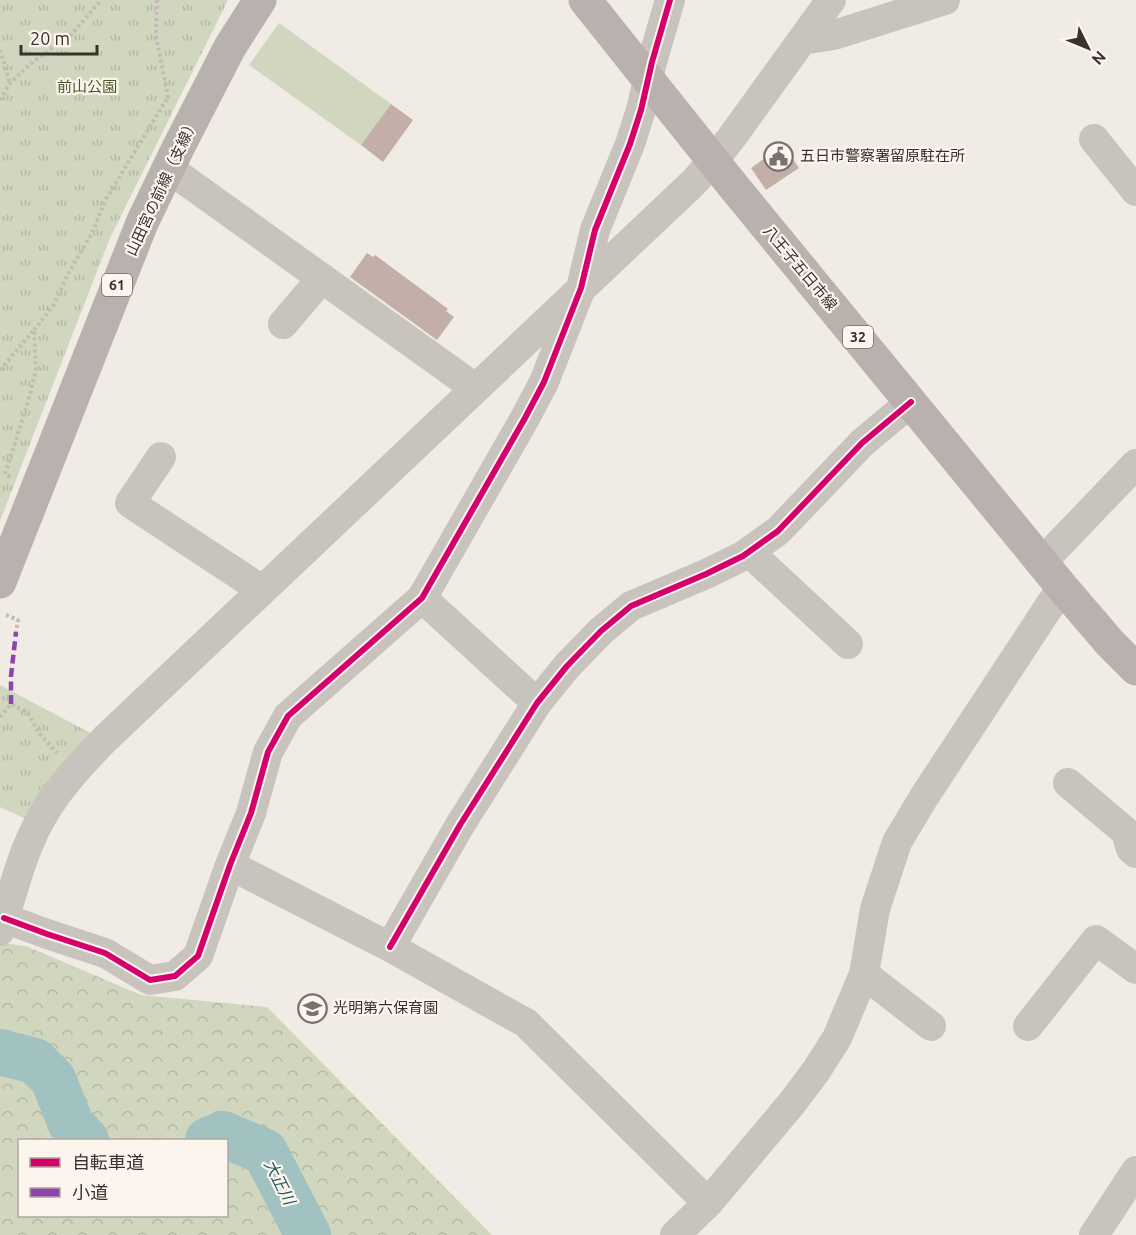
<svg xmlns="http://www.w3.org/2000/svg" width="1136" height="1235" font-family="Ubuntu,'Noto Sans JP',sans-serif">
  <defs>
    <pattern id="forest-crowns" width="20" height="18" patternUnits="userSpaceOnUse" patternTransform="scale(1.5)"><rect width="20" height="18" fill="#d1d6bf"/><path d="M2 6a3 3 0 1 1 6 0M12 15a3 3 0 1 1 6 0" fill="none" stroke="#b4b8a4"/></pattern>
    <pattern id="park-tufts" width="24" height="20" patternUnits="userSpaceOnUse" patternTransform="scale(1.5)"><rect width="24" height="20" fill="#d1d6bf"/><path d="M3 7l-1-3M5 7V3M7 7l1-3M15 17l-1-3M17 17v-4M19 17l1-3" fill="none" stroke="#b4b8a4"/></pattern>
  </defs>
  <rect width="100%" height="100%" fill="#f0ebe5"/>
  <!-- grass -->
  <path fill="#d1d6bf" d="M279,23l112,81 -30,41 -112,-80z"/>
  <!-- forest -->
  <path fill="url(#forest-crowns)" fill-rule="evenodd" d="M0,943l26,3 115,49 126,12 225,228h-492zM20,1140h206v76h-206z"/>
  <!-- park -->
  <path fill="url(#park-tufts)" d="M0,0h228l-118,238 -110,283z
    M0,685l98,52 -63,86 -35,-16z"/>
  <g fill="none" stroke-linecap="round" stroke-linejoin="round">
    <!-- river -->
    <path stroke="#a1c2c1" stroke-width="46" d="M0,1052l35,9 18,18 18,45 15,16
      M208,1140l15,-6 42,18 43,83"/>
  </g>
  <!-- building -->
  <path fill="#c3afa7" d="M391,104l22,16 -30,42 -22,-17z
    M783,145l16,23 -33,22 -15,-22z
    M367,253l6,4 2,-2 73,54 -2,2 8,6 -17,23 -87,-63z"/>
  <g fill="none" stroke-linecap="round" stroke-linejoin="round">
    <!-- path -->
    <path stroke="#c2bbb6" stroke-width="4" stroke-dasharray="3 3" stroke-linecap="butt" d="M157,0l-1,36 12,61 1,-2
      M0,50l10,33
      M0,100l10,-17 20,-19 42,-30 29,-34
      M34,330l20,-26 16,-34 22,-37 14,-34 62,-102
      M0,370l34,-40 2,40 -9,35 -22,69 6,3
      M6,615l12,5 -2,12
      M0,717l11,-13 17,9 11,20 18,20"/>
    <!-- minor -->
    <path stroke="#c9c3be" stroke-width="30" d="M802,40l32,-5 111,-35
      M1094,139l42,52
      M168,168l307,220
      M283,324l39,-46
      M161,457l-31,46 132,87
      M749,552l99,92
      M1042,562l94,-98
      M422,598l115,105
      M1068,783l58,49 5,17 5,4
      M230,865l160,82 136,76 182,180
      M4,918l43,16 58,19 45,27 25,-4 23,-20 32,-91 21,-52 17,-61 20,-36 134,-118 103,-180 19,-36 37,-94 14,-58 35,-86 11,-34 11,-48 18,-62
      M0,931c12,-35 20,-72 37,-105 16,-33 43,-61 68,-87l588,-556 20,-22 19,-24 99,-137
      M390,947l70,-122 77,-122 30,-37 34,-35 30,-25 75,-32 37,-18 35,-25 84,-88 49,-41
      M864,974l67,52
      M1028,1026l68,-86 40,29
      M675,1235l33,-32 84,-100 24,-32 21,-33 27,-64 11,-65 22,-67 27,-45 138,-210
      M1094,1235l42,-64"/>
    <!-- major -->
    <path stroke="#b8b1ad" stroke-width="33" d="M585,0l149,187 328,400 48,56 26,26
      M0,582l142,-359 36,-75 52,-101 30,-47"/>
    <!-- quiet -->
    <path stroke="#8e44ad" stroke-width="4.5" stroke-dasharray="9 4.5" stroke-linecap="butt" d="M11,704v-28l5,-44"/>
    <defs>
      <path id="cycleway" d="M4,918l43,16 58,19 45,27 25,-4 23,-20 32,-91 21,-52 17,-61 20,-36 134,-118 103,-180 19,-36 37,-94 14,-58 35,-86 11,-34 11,-48 18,-62
        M390,947l70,-122 77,-122 30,-37 34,-35 30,-25 75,-32 37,-18 35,-25 84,-88 49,-41"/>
    </defs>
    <!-- cycleway casing -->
    <use href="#cycleway" stroke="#fbf5ee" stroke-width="10"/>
    <!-- cycleway -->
    <use href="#cycleway" stroke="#d6006c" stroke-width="6"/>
  </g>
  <!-- icons -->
  <defs>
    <symbol id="civic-ring" viewBox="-11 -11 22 22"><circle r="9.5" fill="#fbf5ee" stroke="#7a716c" stroke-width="1.5"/><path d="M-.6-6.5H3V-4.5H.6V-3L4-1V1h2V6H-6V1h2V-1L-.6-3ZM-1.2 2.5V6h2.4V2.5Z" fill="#7a716c"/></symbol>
    <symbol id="school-ring" viewBox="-11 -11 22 22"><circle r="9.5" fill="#fbf5ee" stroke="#7a716c" stroke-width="1.5"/><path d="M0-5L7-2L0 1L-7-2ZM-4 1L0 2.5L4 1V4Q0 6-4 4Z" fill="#7a716c"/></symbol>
  </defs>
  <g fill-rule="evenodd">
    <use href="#civic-ring" x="762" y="140" width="33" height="33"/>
    <use href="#school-ring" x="296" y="992" width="33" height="33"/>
  </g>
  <g text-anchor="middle" stroke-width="4.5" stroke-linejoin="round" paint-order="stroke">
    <!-- shield labels -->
    <g fill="#fbf5ee" stroke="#756b66" stroke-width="1.5">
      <rect x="102" y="274" width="30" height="22" rx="4.5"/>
      <rect x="843" y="326" width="30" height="22" rx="4.5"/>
    </g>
    <g font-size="14" font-weight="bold" fill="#3b302b">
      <text x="117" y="290">61</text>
      <text x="858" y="342">32</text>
    </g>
    <!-- park labels -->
    <g font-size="15" fill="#4a5a2e" stroke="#fbf5ee">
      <text x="87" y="92">前山公園</text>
    </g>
    <!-- poi labels -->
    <g font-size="15" fill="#3b302b" stroke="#fbf5ee" text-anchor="start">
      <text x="800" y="161">五日市警察署留原駐在所</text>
      <text x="333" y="1013">光明第六保育園</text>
    </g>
    <!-- street labels -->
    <g font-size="15" fill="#3b302b" stroke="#fbf5ee">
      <text transform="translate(162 187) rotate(-65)" y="5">山田宮の前線（支線）</text>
      <text transform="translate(800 268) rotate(50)" y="5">八王子五日市線</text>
    </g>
    <!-- water labels -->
    <g font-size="16" font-style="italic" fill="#1f5a5e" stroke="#fbf5ee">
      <text transform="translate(280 1182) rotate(63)" y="6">大正川</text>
    </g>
  </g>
  <!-- legend -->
  <rect x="18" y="1139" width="210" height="78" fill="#fbf5ee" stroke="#aea6a0" stroke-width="1.5"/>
  <rect x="30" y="1158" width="30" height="9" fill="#d6006c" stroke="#aea6a0" stroke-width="1.5"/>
  <text x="72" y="1169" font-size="18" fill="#3b302b">自転車道</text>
  <rect x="30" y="1188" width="30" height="9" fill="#8e44ad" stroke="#aea6a0" stroke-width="1.5"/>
  <text x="72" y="1199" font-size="18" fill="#3b302b">小道</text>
  <!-- north arrow -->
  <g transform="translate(1088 48) rotate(133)" stroke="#fbf5ee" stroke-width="4.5" paint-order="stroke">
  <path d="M0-4.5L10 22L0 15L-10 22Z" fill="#3b302b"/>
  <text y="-9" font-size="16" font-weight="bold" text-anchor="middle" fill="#3b302b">N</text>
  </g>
  <!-- scale -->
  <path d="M21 45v9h76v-9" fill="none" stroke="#3b302b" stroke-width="3"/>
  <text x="30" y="45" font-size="18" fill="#3b302b" stroke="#fbf5ee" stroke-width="4.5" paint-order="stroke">20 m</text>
</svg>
